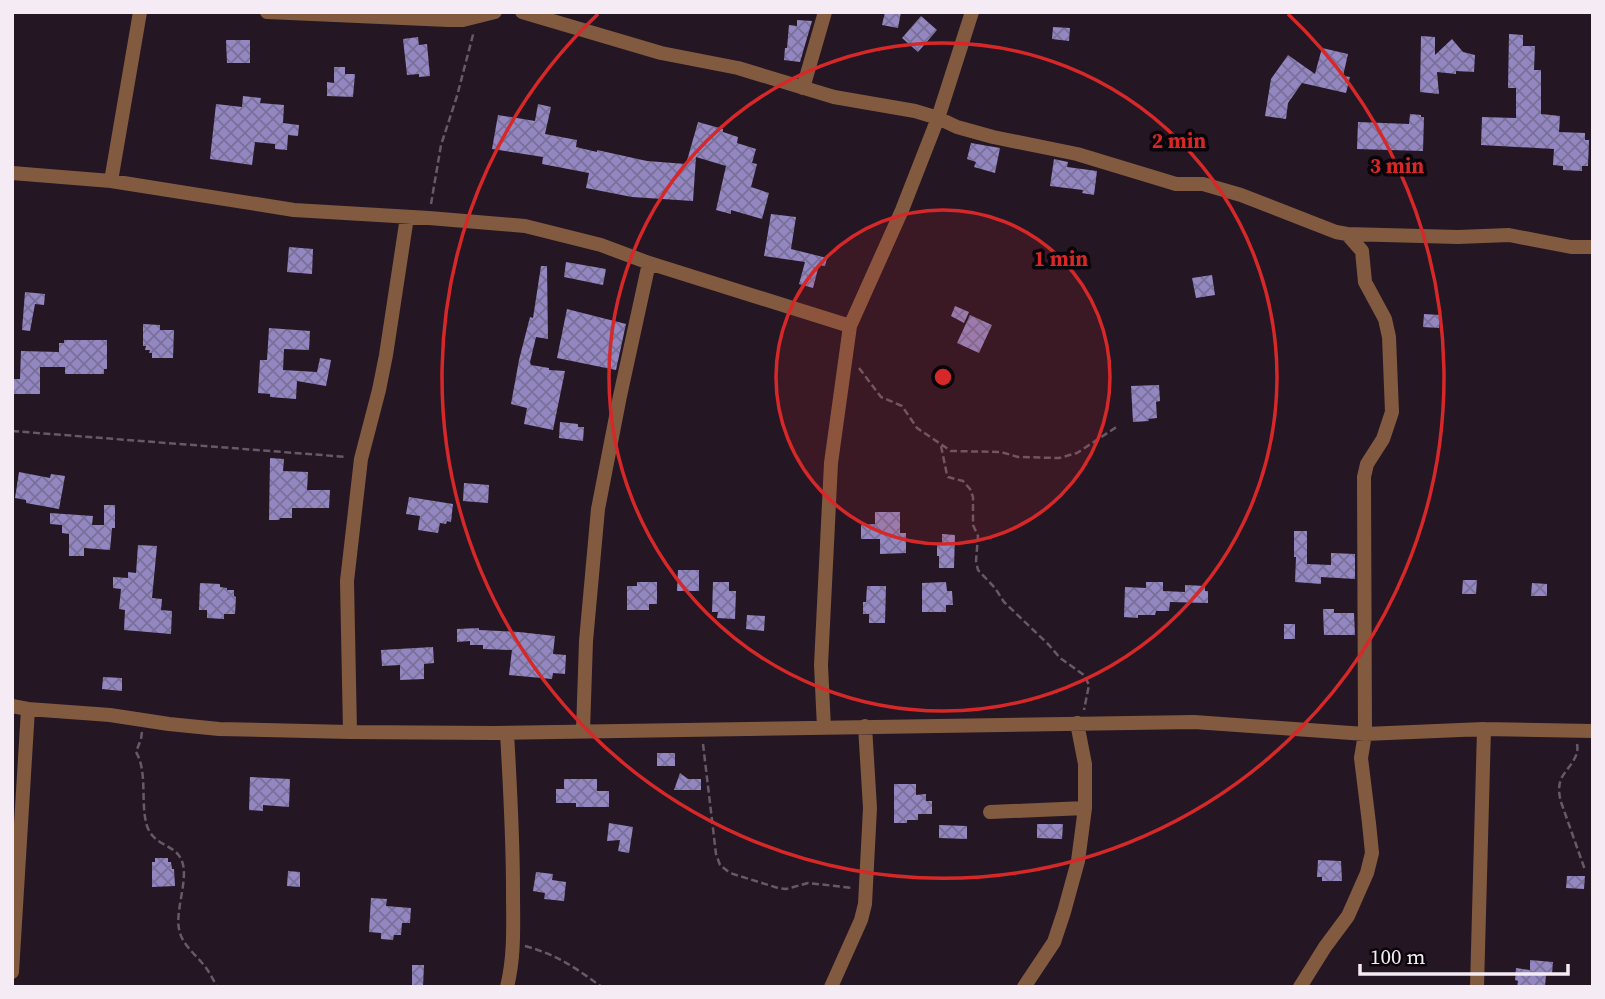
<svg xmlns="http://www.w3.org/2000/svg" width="1605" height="999" font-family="'Source Serif 4',serif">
  <defs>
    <pattern id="building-cross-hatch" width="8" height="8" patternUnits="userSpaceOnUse" patternTransform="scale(1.75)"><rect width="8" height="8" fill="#9386c1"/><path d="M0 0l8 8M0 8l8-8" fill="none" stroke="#797097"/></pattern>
  </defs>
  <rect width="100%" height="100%" fill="#251624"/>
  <!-- building -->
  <path fill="url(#building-cross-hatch)" d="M885,12h16l-3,16 -16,-3z
    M921,16l16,14 -19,22 -16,-14z
    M797,20l15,1 -12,41 -16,-2 1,-12h2l2,-23 8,1z
    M1053,27l17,1 -1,13 -17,-2z
    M1509,34l14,1v11h12l-1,24h7v44l19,2 -1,16 26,1v7h4l-1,26h-6v5l-19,-1v-4l-10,-1 1,-16 -73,-4 1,-28 34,1v-30h-8z
    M1421,36l14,1v18l17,-16 11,13 12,3 -1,17 -18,-1v3l-19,-2 2,22 -19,-2z
    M418,37l1,8 8,-1 3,32 -11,1v-3l-12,1 -4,-36z
    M226,40h24v23h-23z
    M1322,48l26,6 -5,22 7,1 -4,16 -44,-10 -14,20 -2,16 -21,-3 6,-37 17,-24 27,19z
    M334,67h11v7h10l-2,23 -26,-1v-14l7,1z
    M243,96l18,2 -1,5 24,2 -1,18 16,2 -1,11 -10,-1 -1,15 -12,-1v-5l-20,-2 -3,23 -42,-6 6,-55 26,3z
    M538,104l13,3 -6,27 32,6 -1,7 21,5v-2l50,11 39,3 12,-42 25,7v3l15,5 -1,6 19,6 -4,14 5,1 -6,23 18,6 -7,26 -31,-9v4l-15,-4 10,-44 -30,-9 -3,44 -61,-4 -46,-9 3,-15 -47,-9 1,-7 -51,-8 6,-34 37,6z
    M1410,114l11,1v2h3l-1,34 -66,-2 1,-27 51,2z
    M971,143l29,5 -5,25 -21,-6 2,-5 -9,-3z
    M1054,159l14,3 -1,5 30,4 -3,24 -12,-2 1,-3 -33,-4z
    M771,214l25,3 -5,32 36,9 -2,8 -6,-1 -6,23 -14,-4 6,-22 -41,-6z
    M289,247l24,2 -1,25 -25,-2z
    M566,262l40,7 -3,16 -39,-8z
    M541,266h6l1,73 -12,-2 -6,25 1,3 18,3v2l16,1 -12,59 -29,-6 3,-16 -16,-4 8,-44 11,-43 3,1z
    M1212,275l3,20 -19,3 -4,-20z
    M25,292l20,2 -1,11 -9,-1 -5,27 -8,-1z
    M955,306l14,6 -5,11 -13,-7z
    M567,309l59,15 -10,46 -59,-12z
    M1424,314l16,1 -1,13 -16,-1z
    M970,315l22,10 -13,28 -22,-10z
    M143,324l17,1v5h14l-1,28h-21v-5h-3l1,-3h-5l1,-4h-3z
    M269,328l41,3 -1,19 -25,-1 -1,21 34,2 3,-14 11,2 -5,26 -29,-5 -1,18 -26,-2v-3l-12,-1 2,-33h7z
    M64,340h43v29h-3v5h-39v-7h-25v27h-26v-15h6l1,-28 38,1v-9h5z
    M1159,385l1,16 -4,1 1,16 -9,1 1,2 -16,1 -2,-36z
    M560,422l18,2v3h6l-1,14 -24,-3z
    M270,458l14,1 -1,12 25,1 -1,18h23l-1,18h-37v10h-12l-1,2h-10z
    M19,472l31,6 1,-4 14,2 -6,33 -33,-6v-3l-11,-2z
    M464,483l25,2 -1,18 -25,-2z
    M409,497l44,7 -2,18 -4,-1 -1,3 -6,-1 -2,10 -20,-3 2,-14 -14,-2z
    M104,505h11v23h-3l-2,22 -26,-2v8h-15v-22l-7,-1v-8l-12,-1v-11l43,3 -1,9h12z
    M875,512h25v21h6v20l-26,1v-15h-19v-14l14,-1z
    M1294,531h13v33l24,1v-12l24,1v25l-34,-2v7l-26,-2 1,-25h-2z
    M942,534l13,1 -1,33h-15v-12h-2v-12h5z
    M138,545l19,1 -5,52 10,1 -1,11 11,1 -1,23 -47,-4 1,-20 -6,-1 2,-20 -8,-1v-11l15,1v-6l8,1z
    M678,570h21v21h-22z
    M1463,580h14l-1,14h-14z
    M637,582h20v22h-8v6h-22v-24h10z
    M713,582h16v9h7l-1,28 -18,-1 1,-6h-6z
    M946,582l1,9h5l1,14h-7v7h-24v-29z
    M1146,582h17v9l22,1v-7l20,1v5h3v12l-38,-1 -1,9h-13l-1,4h-17v3l-14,-1 1,-30 21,1z
    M200,583l20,1v3l7,1v2h7v6l2,1 -1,17h-11v5l-17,-1v-8h-8z
    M1532,583l15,1v12h-16z
    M867,586h19l-1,37h-16v-9h-6v-12h3z
    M1323,609h11v4h20l1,22h-31z
    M747,615l18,1 -1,15 -18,-2z
    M1284,624h11v15h-11z
    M479,628v2l40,2 36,4 -2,18 13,1 -1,19 -12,-1 -1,6 -43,-4 3,-25 -29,-1v-4h-13v-4l-13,1v-13z
    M433,647l1,16 -10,1v15l-24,1v-15l-18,1 -1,-16z
    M103,677l19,1v13l-20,-2z
    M657,753h18v13h-18z
    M680,773l8,6h13v11h-27z
    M250,777l40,2 -1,28 -26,-2v6l-14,-1z
    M564,779h33v12h12v16h-33v-4h-20v-14h8z
    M894,784h22v11l10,-1v7h6v13h-14v6h-11v3h-13z
    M609,823l24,4 -4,26 -11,-2 2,-11 -13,1z
    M1037,824h26l-1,15 -25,-1z
    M939,825l28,1v13l-28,-1z
    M155,858h13v4h3l1,7h2l1,17 -23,1v-25h3z
    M1318,860l23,1 1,20h-20v-4h-5z
    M288,871l12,1v15l-13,-1z
    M536,872l17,2 -1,6 14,2 -2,19 -20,-2 1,-6 -12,-2z
    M1567,876h18l-1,13 -18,-1z
    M371,898l16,1 -1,7 25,2 -1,15h-8l-1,12h-7l-1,5 -12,-1v-6l-12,-1z
    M1530,960l23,2 -1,12h-6l-1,13h-28l1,-6 -3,-1 1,-12 14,2z
    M412,965h12l-1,22h-11z"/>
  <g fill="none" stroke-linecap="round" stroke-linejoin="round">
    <!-- path -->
    <path stroke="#675a66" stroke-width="2.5" stroke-dasharray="7 3.5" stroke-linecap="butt" d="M431,204l10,-59 16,-49 17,-65
      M859,368l22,29 21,9 15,22 34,23 50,1 17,5 41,1 18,-5 41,-27
      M12,431l335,26
      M941,446l6,29 1,2 15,4 7,8 3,8v28l5,11 -2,25 2,9 17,18 9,14 45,43 11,13 24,17 5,10 -5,25
      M142,732l-1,7 -5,13c12,20 4,51 11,74 7,20 27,18 34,33 9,17 -6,50 -2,70 2,14 15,24 24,35 6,7 10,15 14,23
      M703,744l13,110 4,11 10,8 48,15 8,1 22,-6 45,5
      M1577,744c3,14 -10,23 -16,35 -3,8 -2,16 0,23l24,68
      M525,946c33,9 49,21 77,41"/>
    <!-- minor -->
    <path stroke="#825a3f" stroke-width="14" d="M267,12l181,8h15l32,-8
      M522,12l139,41 77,15 96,29 81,14 23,7 19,9 36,10 84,17 99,30h27l38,11 95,37 11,2 111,3 51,-2 62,12h22
      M803,88l22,-76
      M12,173l99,8 183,29 135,8 96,8 76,19 48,18 201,63
      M111,181l29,-169
      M12,706l16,3 82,6 59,9 50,5 131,3 144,1 700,-11 171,12 119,-5 109,2
      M824,728l-3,-63 10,-202 19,-137 52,-116 36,-92 34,-106
      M583,731l3,-90 12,-132 22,-113 29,-133
      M350,732l-3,-151 14,-122 18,-69 7,-35 21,-138
      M990,812l95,-4
      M12,972l16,-263
      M507,987c8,-32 6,-64 6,-97 0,-53 -3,-105 -6,-157
      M831,987l30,-67 4,-16 5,-96 -5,-82
      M1024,987l30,-45 10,-30 14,-51 7,-53v-44l-8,-41
      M1300,987l25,-40 23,-31 19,-43 5,-20 -3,-30 -8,-65 4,-24 -1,-257 3,-13 16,-25 9,-27 -3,-75 -4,-18 -20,-37 -3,-31 -15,-17
      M1477,987l7,-258"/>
  </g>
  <!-- distance rings -->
  <circle cx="943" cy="377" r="167" fill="#d62828" fill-opacity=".12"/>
  <g fill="none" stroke="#d62828" stroke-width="3.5">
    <circle cx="943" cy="377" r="167"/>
    <circle cx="943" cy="377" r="334"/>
    <path d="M1288 14A501 501 0 1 1 598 14"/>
  </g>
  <circle cx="943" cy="377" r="10" fill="#d62828" stroke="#0a050a" stroke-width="3.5"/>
  <g font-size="21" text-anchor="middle" font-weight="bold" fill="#d62828" stroke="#0a050a" stroke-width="7" stroke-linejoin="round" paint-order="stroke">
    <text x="1179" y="148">2 min</text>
    <text x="1397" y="173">3 min</text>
    <text x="1061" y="266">1 min</text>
  </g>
  <!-- border -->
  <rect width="1605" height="999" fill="none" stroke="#f5ebf4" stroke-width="28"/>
  <!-- scale -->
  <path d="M1360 964v10h208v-10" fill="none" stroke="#f5ebf4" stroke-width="3.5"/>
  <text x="1370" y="964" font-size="21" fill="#f5ebf4" stroke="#0a050a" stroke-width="5" paint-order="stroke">100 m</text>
</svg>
